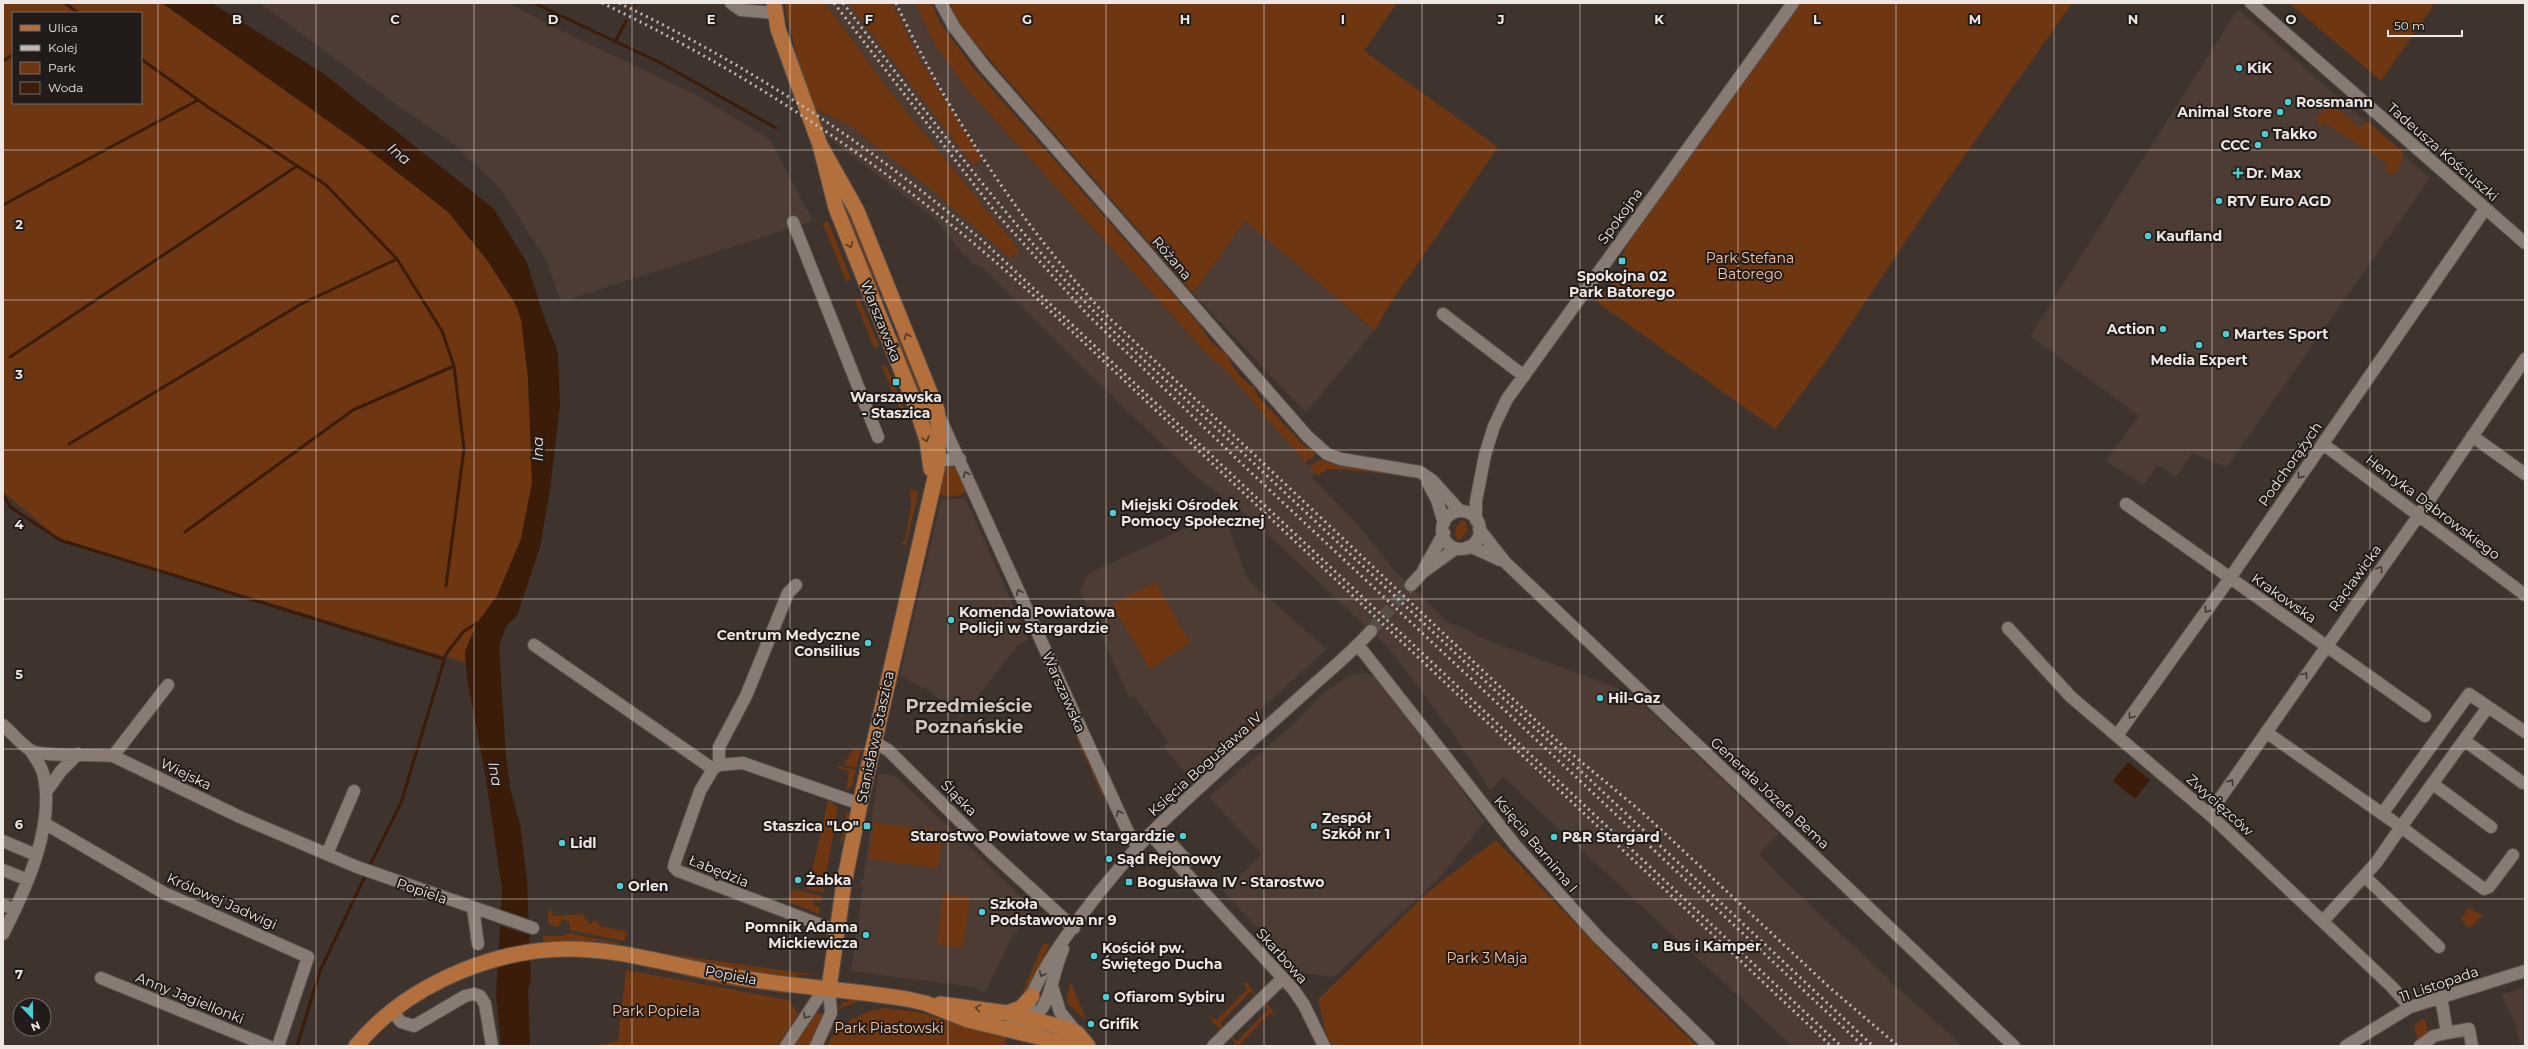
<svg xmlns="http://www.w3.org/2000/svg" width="2528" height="1049" font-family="Montserrat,sans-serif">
  <rect width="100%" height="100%" fill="#3e332d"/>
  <!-- built -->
  <path fill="#4c3c33" d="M260,3h249l49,26 142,68 70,42 43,82 -252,81 -15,-42 -47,-73 -46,-43 -56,-39z
    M825,3h23l125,162 9,-7 -61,-96 -29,-59h23l53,87 240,265 21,19 55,61 31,39 -3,3 47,49 35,44 54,52 21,8 8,6 154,57 148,141 -20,20 26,27 115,109 63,56h-171l-289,-269 -13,14 -36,-56 -67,-89 -135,-126 -58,-45 -98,-94 -115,-115h-5l-14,-13 -26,-33 -115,-88 1,-8 -7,-8 2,-3 -4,-6 10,7 28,12 82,65 77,67 10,-7 -128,-157z
    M2238,9l192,169 -203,289 -35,-14 -16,24 -18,-12 -14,20 -39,-24 34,-45 -109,-80z
    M1245,220l130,110 -69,83 -113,-120z
    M965,498l64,142 -11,5 -57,73 -32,-27 -29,-16 41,-175z
    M1216,514l12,11 20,55 79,69 -139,127 -25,-30 5,-4 -22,-30 -13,-16 -3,3 -48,-105 -4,2 10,-22z
    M1365,673l11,4 109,144 -43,54 -108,102 -35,-4 -76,-82 39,-37 -53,-57 85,-73 31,-33 28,-17z
    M878,774l17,2 7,6 128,123 -4,4 6,6 -19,20 -28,58 -12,-6 -122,-16 12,-84h-3l1,-7h2z
    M2525,987v59h-5l-5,-23 -14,-28z"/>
  <!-- green -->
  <path fill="#6e3711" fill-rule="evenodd" d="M3,3h159l206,146 56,43 24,20 39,48 29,45 5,14 7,58 4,106 -11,56 -24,57 -20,27 -12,28 1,12 -408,-125 -55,-46zM13,13h128v90h-128z
    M785,3h40l67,91 128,157 -10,7 -77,-67 -82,-65 -40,-19 -24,-89z
    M848,3h44l29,59 61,97 -9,6z
    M915,3h17l7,18 35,48 226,256c7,12 16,24 28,29 2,12 15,28 26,33l3,8 48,52h7l4,4 -3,6 -8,5 -76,-88 -21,-19 -240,-265 -32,-44z
    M950,3h447l-33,48 134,96 -109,158 -14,25 -130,-109 -52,72 -235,-270z
    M1800,3h272l-149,212 -98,147 -50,67 -178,-127 30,-38 -6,-6 11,-23z
    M2289,3h146l-54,78z
    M2330,102l30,26 7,-7 36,31c0,8 -5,20 -11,23l-6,-4 1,-8 -64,-41 -4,5 -2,-9z
    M849,212l32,77 -6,4 -29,-80z
    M828,221l23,58 -5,2 -23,-57z
    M883,295l2,3h-5l14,36 6,2 28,70 -5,2 -46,-109z
    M859,298l20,48 -5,2 -19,-48z
    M886,365l21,50 -4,2 -21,-50z
    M1320,460l46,10 33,3v2l-63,-6h-9l-8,6 -4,-1 -6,-8z
    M950,465l8,5 10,22c-9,4 -22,7 -30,1l4,-22z
    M910,490l7,1 1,3 -12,51 -4,-1 1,-3h2l6,-36z
    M1462,520l4,2 1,9 -5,7 -4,2 -3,-4 1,-9z
    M1156,582l34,61 -40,26 -38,-65z
    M1261,716l-1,7 -28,25 -14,8z
    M1071,720l33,74 -2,1 -33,-74z
    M855,748l6,2 -5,18 -13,-3z
    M838,766l18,4 -4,15 -6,6 3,-20 -11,-3z
    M828,800l10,7 -15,85 -18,-3 4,-13h2z
    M847,810c7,11 -4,28 -8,39z
    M874,822l69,10 -5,36 -69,-9z
    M1496,840l138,145 63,61h-365l-6,-13 -8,-33 110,-108z
    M792,889l30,7 -1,6 -7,-2 -1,5 7,2 -1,7 -30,-12z
    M943,894l27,3 -7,51 -26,-4z
    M2468,908l15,7 -14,13 -8,-9z
    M552,909l1,7 29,-2 8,10 5,-4 5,6 28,6 -4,9 -55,-11 1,-8 -8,-3 -3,8 -10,-2 -1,-13z
    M568,933l50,10v1l-26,-3h-49v-5h20z
    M1050,942l-1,4 -23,51 -3,-6 19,-45z
    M649,951l166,24h-19v2l-57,-7 -82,-16z
    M631,960l160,32 -1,2 -66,-9 -95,-22z
    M626,970l163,30 9,14 -21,32h-182l23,-5z
    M1070,983l2,2 15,36 -21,-19z
    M1242,983h6l8,13 -6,-4 -30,31 4,5 -4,1 -9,-9 -1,-4 7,4 30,-31z
    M853,999l9,1 -26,10 7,-7z
    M1262,1004h6l8,13 -6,-4 -30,31 1,2h-5l-6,-10 7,5 31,-31z
    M884,1008l33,4 89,25 -1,9h-179c12,-21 35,-35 58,-38z
    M815,1012l9,3 -14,31h-17z
    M2423,1019l2,1 3,11 -10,10 -4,-16z"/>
  <!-- water -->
  <path fill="#3b1c08" d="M162,3h50l112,71 170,135 33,54 15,48 16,42 2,52 -10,85 -10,57 -23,69 -10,9 -8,21 7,110 4,32 10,36 7,56 4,102 -3,7 2,57h-29l-5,-50 6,-106 -16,-111 -19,-101 -2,-27 12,-28 20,-27 24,-57 11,-56 -4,-106 -7,-58 -5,-14 -29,-45 -39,-48 -82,-64z
    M2128,762l22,18 -15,19 -22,-18z"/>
  <!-- pier -->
  <path fill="#3e332d" d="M499,909l32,10 1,17 -34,-11z"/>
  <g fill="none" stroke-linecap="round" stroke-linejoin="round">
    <!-- stream -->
    <path stroke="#3b1c08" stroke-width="3" d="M65,3l13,10
      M534,3l127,60 115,65
      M633,6l2,-3
      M616,40l10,-19
      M141,59l67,48 118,78 71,74 45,72 12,35 10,83 -18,137
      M3,61l10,-6
      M3,205l195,-105
      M10,357l287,-191
      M69,444l232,-140 96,-45
      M3,494l7,13 50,33 384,119
      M185,532l168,-122 101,-44
      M368,869l33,-66 45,-149 17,-22 14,-9
      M297,1046l23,-75 46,-97"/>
    <!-- minor-tunnel -->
    <path stroke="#584e48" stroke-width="12" stroke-dasharray="12 6" stroke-linecap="butt" d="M1371,631l40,-46"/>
    <defs>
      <path id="minor" d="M731,3l10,7 34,3
        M941,3l13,24 30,39 323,370 20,18 14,5 79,13 12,8 27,30
        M2251,3l274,240
        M793,222l85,215
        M1443,314l81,62
        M939,416l189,416 10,15
        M2472,436l53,38
        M2323,444l202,151
        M931,461l29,-2
        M1428,483l9,17 7,23
        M2126,504l299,212
        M1442 530a19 19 0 1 1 38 0a19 19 0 1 1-38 0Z
        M1476,520v-19l9,-46 9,-29 13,-27 286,-396
        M1479,529l26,33 509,484
        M1468,547l6,1 26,12
        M1424,569l20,-36
        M1411,585l11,-12 33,-24
        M2008,628l63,69 138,117 182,172 19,21
        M534,645l179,124
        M1358,645l157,200 83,92 111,109
        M2488,707l-87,120 83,62 5,-2 24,-32
        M3,725c9,8 17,18 27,25 11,8 64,3 83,6l127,61 117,50 176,61
        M2266,732l135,95 -25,36 -53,58
        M2118,734l112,-156 255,-369
        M2465,741l58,42
        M874,742l14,8 104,103 82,75
        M113,756l55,-71
        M719,765v-18l27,-51 42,-103 8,-8
        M2433,784l58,43
        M46,792l15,-21 17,-17
        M2209,814l210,-299 106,-156
        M2382,814l87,-120 56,38
        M44,823l120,70 144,64 -30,89
        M1157,828l30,33
        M1150,834l143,155 11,16 20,41
        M3,841l33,14
        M327,854l27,-63
        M3,870l25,10
        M2364,876l75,71
        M3,905l12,5
        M473,908l5,36
        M837,931l-159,-60 -4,-4 1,-5 25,-71 13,-22 6,-4 24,-2 117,41
        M3,934c23,-45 53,-110 40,-161 -2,-8 -8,-15 -12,-22
        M101,978l167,68
        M1052,986l8,26 17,21
        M2441,997l6,36 22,-4 3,17
        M393,1012l8,10 13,4 51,-30 9,-2 6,2 5,8 7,42
        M1004,1027c50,-3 43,-42 59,-78
        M1045,1038c-11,-6 -17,-16 -16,-30 3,-38 92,-145 121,-174 51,-50 106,-97 159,-145 21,-19 43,-37 62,-58
        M786,1046l34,-51 9,-7 2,25 -15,33
        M1213,1046l70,-68
        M2346,1046l64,-39 115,-36
        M2420,1046l14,-10 13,-3"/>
      <path id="major" d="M774,3l4,26 42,116 16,63 78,194 10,13 8,-3 2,-8
        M820,145l37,66 80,199 2,27 -2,32 -77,335 -16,79 -15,105
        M916,407l11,33 4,29
        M940,1004l67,9 55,14 15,6 11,13
        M1007,1013l14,-5 11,-12
        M356,1046c54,-65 151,-104 235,-96 52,4 100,20 151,28 55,9 110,12 165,21l18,4 43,17 108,26"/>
    </defs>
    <!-- minor casing -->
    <use href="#minor" stroke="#59504b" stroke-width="14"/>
    <!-- major casing -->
    <use href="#major" stroke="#59504b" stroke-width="17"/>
    <!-- minor -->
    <use href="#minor" stroke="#887b74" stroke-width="12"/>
    <!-- major -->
    <use href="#major" stroke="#b36f3c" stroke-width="15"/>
    <!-- rail -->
    <path stroke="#bfb7b3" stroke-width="3" stroke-dasharray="2 4" stroke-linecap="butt" d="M602,3c164,78 309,180 442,302l787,741
      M619,3c132,63 254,144 365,239l857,804
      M834,3l162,210 91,101 156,151 620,581
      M843,3c85,112 169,225 268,326l762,717
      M896,3c51,109 124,220 206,308l465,439 76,63 186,174 69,59"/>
  </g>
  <!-- one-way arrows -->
  <defs><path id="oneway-chevron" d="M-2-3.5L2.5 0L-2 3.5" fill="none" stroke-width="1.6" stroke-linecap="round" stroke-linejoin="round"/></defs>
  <g stroke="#543925">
    <use href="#oneway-chevron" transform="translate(850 245) rotate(68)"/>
    <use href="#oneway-chevron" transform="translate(907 336) rotate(-112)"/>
    <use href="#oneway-chevron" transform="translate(926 439) rotate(74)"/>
    <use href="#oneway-chevron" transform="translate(978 1008) rotate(-171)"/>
  </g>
  <g stroke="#403834">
    <use href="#oneway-chevron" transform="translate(966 474) rotate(-114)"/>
    <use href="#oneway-chevron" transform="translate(2300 476) rotate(125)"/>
    <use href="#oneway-chevron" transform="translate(2380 569) rotate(-54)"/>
    <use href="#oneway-chevron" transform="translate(1019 592) rotate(-114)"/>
    <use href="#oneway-chevron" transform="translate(2207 610) rotate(126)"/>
    <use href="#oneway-chevron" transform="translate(2305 675) rotate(-55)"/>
    <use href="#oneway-chevron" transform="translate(2131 716) rotate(126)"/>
    <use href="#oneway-chevron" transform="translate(2231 782) rotate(-55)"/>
    <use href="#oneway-chevron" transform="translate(1119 813) rotate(-114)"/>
    <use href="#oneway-chevron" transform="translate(1042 974) rotate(116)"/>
    <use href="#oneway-chevron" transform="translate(806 1016) rotate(123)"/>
  </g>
  <!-- grid -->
  <path fill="none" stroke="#eee7e3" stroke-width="1" stroke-opacity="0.55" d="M158,3v1043M316,3v1043M474,3v1043M632,3v1043M790,3v1043M948,3v1043M1106,3v1043M1264,3v1043M1422,3v1043M1580,3v1043M1738,3v1043M1896,3v1043M2054,3v1043M2212,3v1043M2370,3v1043M3,150h2522M3,300h2522M3,450h2522M3,599h2522M3,749h2522M3,899h2522"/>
  <!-- markers -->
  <g fill="#51ccd4" stroke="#211c19" stroke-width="1.5">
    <circle cx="2239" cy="68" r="4"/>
    <circle cx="2288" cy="102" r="4"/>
    <circle cx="2280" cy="112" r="4"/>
    <circle cx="2265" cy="134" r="4"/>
    <circle cx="2258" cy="145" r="4"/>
    <path d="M2236 167h4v4h4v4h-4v4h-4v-4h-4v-4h4z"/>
    <circle cx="2219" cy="201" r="4"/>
    <circle cx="2148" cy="236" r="4"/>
    <rect x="1618" y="257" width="8" height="8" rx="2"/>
    <circle cx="2163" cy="329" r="4"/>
    <circle cx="2226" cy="334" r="4"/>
    <circle cx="2199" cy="345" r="4"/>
    <rect x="892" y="378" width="8" height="8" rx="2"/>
    <circle cx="1113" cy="513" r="4"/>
    <circle cx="951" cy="620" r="4"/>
    <circle cx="868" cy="643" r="4"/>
    <circle cx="1600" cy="698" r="4"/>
    <rect x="863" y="822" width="8" height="8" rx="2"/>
    <circle cx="1314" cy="826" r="4"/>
    <circle cx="1183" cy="836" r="4"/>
    <circle cx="1554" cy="837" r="4"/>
    <circle cx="562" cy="843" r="4"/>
    <circle cx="1109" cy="859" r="4"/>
    <circle cx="798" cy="880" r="4"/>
    <rect x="1125" y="878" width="8" height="8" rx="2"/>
    <circle cx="620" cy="886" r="4"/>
    <circle cx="982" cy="912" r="4"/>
    <circle cx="866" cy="935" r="4"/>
    <circle cx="1655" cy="946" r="4"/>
    <circle cx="1094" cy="956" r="4"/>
    <circle cx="1106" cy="997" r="4"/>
    <circle cx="1091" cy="1024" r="4"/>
  </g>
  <g text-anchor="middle" stroke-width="4" stroke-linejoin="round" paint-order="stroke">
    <!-- poi labels -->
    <g font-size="14" font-weight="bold" fill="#eee7e3" stroke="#211c19" text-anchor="start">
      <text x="2247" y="73">KiK</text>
      <text x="2296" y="107">Rossmann</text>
      <text x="2272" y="117" text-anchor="end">Animal Store</text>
      <text x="2273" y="139">Takko</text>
      <text x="2250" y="150" text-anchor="end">CCC</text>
      <text x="2246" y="178">Dr. Max</text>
      <text x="2227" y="206">RTV Euro AGD</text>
      <text x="2156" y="241">Kaufland</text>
      <text x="1622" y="281" text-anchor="middle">Spokojna 02<tspan x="1622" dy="16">Park Batorego</tspan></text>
      <text x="2155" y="334" text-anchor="end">Action</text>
      <text x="2234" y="339">Martes Sport</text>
      <text x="2199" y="365" text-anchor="middle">Media Expert</text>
      <text x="896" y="402" text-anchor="middle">Warszawska<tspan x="896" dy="16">- Staszica</tspan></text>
      <text x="1121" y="510">Miejski Ośrodek<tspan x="1121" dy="16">Pomocy Społecznej</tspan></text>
      <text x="959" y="617">Komenda Powiatowa<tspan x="959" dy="16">Policji w Stargardzie</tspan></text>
      <text x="860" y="640" text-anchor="end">Centrum Medyczne<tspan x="860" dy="16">Consilius</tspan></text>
      <text x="1608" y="703">Hil-Gaz</text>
      <text x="1322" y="823">Zespół<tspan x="1322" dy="16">Szkół nr 1</tspan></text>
      <text x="859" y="831" text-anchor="end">Staszica "LO"</text>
      <text x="1175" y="841" text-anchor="end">Starostwo Powiatowe w Stargardzie</text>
      <text x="1562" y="842">P&amp;R Stargard</text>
      <text x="570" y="848">Lidl</text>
      <text x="1117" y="864">Sąd Rejonowy</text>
      <text x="806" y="885">Żabka</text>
      <text x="1137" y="887">Bogusława IV - Starostwo</text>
      <text x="628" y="891">Orlen</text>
      <text x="990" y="909">Szkoła<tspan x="990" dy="16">Podstawowa nr 9</tspan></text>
      <text x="858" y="932" text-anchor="end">Pomnik Adama<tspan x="858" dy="16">Mickiewicza</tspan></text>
      <text x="1663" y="951">Bus i Kamper</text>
      <text x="1102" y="953">Kościół pw.<tspan x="1102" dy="16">Świętego Ducha</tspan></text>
      <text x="1114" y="1002">Ofiarom Sybiru</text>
      <text x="1099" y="1029">Grifik</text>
    </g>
    <!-- street labels -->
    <g font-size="14" fill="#eee7e3" stroke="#211c19">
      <text transform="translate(2443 152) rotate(41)" y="5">Tadeusza Kościuszki</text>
      <text transform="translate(1620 216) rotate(-54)" y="5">Spokojna</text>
      <text transform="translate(1172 258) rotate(49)" y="5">Różana</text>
      <text transform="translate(881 321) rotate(68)" y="5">Warszawska</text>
      <text transform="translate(2290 464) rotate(-55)" y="5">Podchorążych</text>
      <text transform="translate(2433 507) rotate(37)" y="5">Henryka Dąbrowskiego</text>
      <text transform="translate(2355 578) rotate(-54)" y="5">Racławicka</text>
      <text transform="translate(2284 598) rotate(35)" y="5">Krakowska</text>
      <text transform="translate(1064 692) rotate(66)" y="5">Warszawska</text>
      <text transform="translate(875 737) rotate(-78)" y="5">Stanisława Staszica</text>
      <text transform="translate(1205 764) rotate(-42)" y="5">Księcia Bogusława IV</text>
      <text transform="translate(186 774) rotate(26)" y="5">Wiejska</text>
      <text transform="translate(1770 793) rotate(43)" y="5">Generała Józefa Bema</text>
      <text transform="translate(959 798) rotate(45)" y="5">Śląska</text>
      <text transform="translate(2220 805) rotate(42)" y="5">Zwycięzców</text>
      <text transform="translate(1536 844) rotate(50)" y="5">Księcia Barnima I</text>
      <text transform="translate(719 871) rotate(22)" y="5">Łabędzia</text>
      <text transform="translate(422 891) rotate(19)" y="5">Popiela</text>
      <text transform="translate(222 901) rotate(24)" y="5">Królowej Jadwigi</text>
      <text transform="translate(1282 956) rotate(48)" y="5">Skarbowa</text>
      <text transform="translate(731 975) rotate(11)" y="5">Popiela</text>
      <text transform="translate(2439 984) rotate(-19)" y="5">11 Listopada</text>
      <text transform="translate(190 998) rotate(22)" y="5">Anny Jagiellonki</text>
    </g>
    <!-- park labels -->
    <g font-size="14" fill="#fbc5a6" stroke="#211c19">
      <text x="1750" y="263">Park Stefana<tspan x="1750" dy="16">Batorego</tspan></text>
      <text x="1487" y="963">Park 3 Maja</text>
      <text x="656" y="1016">Park Popiela</text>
      <text x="889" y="1033">Park Piastowski</text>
    </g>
    <!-- water labels -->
    <g font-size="15" font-style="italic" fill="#f3e0d6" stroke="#211c19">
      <text transform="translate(399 154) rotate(39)" y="5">Ina</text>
      <text transform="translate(538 449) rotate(-90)" y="5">Ina</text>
      <text transform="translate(495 774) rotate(80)" y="5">Ina</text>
    </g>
    <!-- district labels -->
    <g font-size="18" font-weight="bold" fill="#d3c5be" stroke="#211c19">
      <text x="969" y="712">Przedmieście<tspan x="969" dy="21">Poznańskie</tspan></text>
    </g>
  </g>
  <g font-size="13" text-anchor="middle" font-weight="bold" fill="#eee7e3" stroke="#211c19" stroke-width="4" stroke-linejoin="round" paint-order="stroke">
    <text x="237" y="24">B</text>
    <text x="395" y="24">C</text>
    <text x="553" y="24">D</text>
    <text x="711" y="24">E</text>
    <text x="869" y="24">F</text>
    <text x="1027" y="24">G</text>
    <text x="1185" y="24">H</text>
    <text x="1343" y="24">I</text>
    <text x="1501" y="24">J</text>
    <text x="1659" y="24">K</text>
    <text x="1817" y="24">L</text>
    <text x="1975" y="24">M</text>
    <text x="2133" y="24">N</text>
    <text x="2291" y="24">O</text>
    <text x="19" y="229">2</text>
    <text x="19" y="379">3</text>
    <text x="19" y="529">4</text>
    <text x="19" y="679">5</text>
    <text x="19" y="829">6</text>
    <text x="19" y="979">7</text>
  </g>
  <!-- border -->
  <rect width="2528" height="1049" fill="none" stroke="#eee7e3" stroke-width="8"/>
  <!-- legend -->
  <rect x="12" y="12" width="130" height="92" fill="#211c19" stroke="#736d6a"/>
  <rect x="20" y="25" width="20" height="6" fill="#b36f3c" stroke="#736d6a"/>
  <text x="48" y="32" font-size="12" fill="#eee7e3">Ulica</text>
  <rect x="20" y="45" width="20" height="6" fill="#bfb7b3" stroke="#736d6a"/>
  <text x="48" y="52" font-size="12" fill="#eee7e3">Kolej</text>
  <rect x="20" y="62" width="20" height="12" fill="#6e3711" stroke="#736d6a"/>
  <text x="48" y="72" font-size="12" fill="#eee7e3">Park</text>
  <rect x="20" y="82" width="20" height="12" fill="#3b1c08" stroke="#736d6a"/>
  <text x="48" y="92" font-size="12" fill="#eee7e3">Woda</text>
  <!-- north arrow -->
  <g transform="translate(32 1017) rotate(158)"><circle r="19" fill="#211c19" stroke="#736d6a"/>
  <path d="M0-3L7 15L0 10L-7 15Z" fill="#51ccd4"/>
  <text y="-6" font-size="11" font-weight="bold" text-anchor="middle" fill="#eee7e3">N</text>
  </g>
  <!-- scale -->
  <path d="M2388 30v6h74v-6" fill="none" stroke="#eee7e3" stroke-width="2"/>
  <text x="2394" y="30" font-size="12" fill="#eee7e3" stroke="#211c19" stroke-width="3" paint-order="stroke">50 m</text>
</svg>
